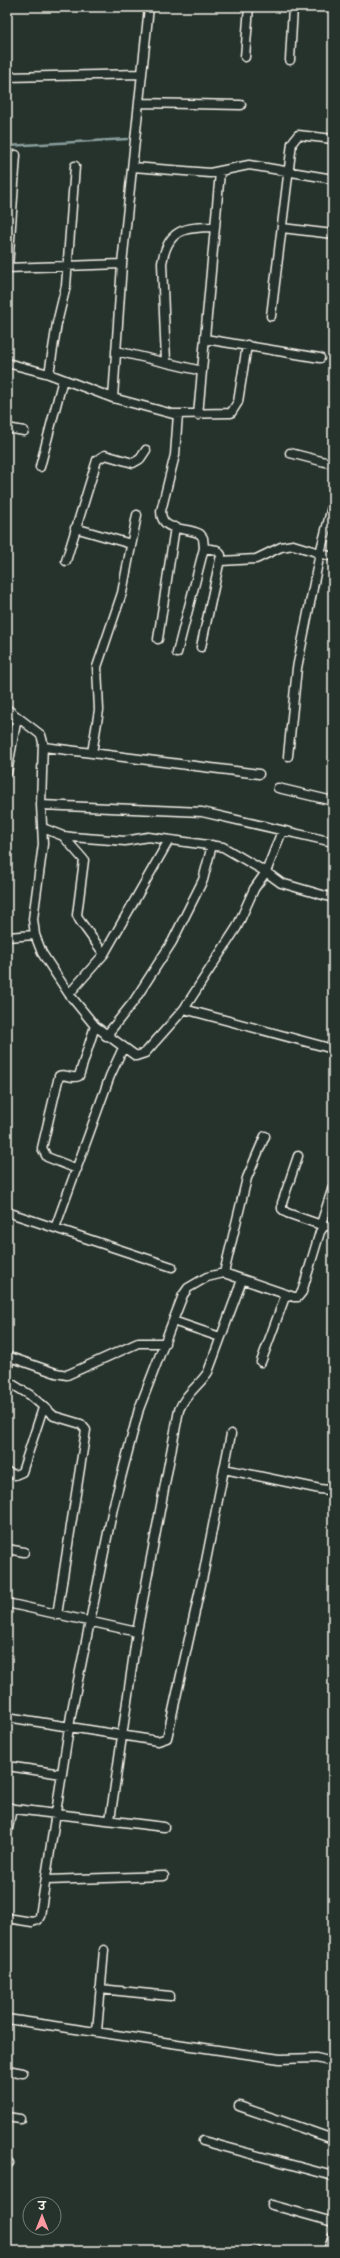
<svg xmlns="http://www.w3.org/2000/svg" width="340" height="2258" font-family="'Patrick Hand','Playpen Sans Deva',sans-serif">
  <rect width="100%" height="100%" fill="#26332d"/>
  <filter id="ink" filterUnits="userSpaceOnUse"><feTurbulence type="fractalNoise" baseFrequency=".025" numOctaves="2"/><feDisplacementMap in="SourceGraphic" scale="8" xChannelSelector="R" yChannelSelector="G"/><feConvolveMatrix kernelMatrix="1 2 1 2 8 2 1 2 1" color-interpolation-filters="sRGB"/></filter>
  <g filter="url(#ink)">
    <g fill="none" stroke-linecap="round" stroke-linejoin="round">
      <!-- stream -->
      <path stroke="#8b9f9d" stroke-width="2.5" d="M7,146l120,-7"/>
      <defs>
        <path id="minor" d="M245,57l4,-50
          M290,60l3,-53
          M7,77l135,-3
          M139,103l102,2
          M133,167l77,6 39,-8 84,14
          M282,228l51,6
          M7,268l115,-4 27,-257
          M8,268l8,-113
          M271,316l21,-173 6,-8 35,4
          M205,339l115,19
          M116,351l86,20
          M166,362l-4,-99c6,-34 22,-36 53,-36
          M7,363l42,11 64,24 9,-134
          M49,374l8,-51 9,-37 9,-120
          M113,398l60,16 58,-1 7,-11 9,-57
          M198,415l22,-243
          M7,428l17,3
          M290,453l43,11
          M40,467l23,-88
          M75,528l56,16
          M66,561l31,-101 8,-5 28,8 7,-4 6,-9
          M221,561l35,-2 25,-12 12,-2 40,12
          M158,639l17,-112
          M201,647l20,-92 -4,-5 -13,-2
          M177,653l27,-105 -1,-10 -3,-4c-15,-8 -39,-1 -39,-23l14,-56 3,-41
          M7,709l34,26 2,7 -2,63 2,39 -10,75 2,16 7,18 27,41 26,32 41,30 9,-3 39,-44 149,40
          M44,747l215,27
          M92,753l7,-43 -2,-43 25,-74 15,-78
          M288,756l9,-88 23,-115 13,-50
          M7,773l10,-56
          M278,788l55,13
          M41,805l161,7 131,30
          M43,828l20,8 9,1 53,4 23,-4 75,10 43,25 15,11 52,15
          M63,836l21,24 -7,55 3,6 24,33
          M7,937l28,-2
          M69,994l35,-40 65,-114
          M184,1009l53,-82 17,-38 12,-17 16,-41
          M106,1036l28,-35 38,-59 31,-62 9,-35
          M298,1156l-16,47v6l5,4 37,13
          M77,1169l-30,-12 -5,-9 17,-72c6,-3 13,4 20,0l16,-50
          M7,1212l165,55
          M321,1224l12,-37
          M55,1228l55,-152 13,-28
          M224,1273l23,-95 18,-42
          M173,1321l47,16
          M7,1356l49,17 11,2 71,-32h27
          M261,1362l25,-68
          M7,1372l3,-15
          M7,1381l23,14 24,21 27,8 5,6 -29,185
          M224,1469l96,20 8,1 5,-3
          M7,1472l8,3 7,-3 21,-64
          M7,1549l17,3
          M7,1603l130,29
          M7,1717l151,24 9,-3 37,-167 27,-137
          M7,1766l55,8
          M7,1808l157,19
          M110,1820l27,-188 42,-222c6,-16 20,-24 29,-38l34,-92
          M7,1834l5,-26
          M47,1880l117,-4
          M7,1918l25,4 6,-2 2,-4 31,-201 42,-207 26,-99 44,-114 5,-7 19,-11 17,-4 70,24h4l4,-5 18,-60 4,-6h9
          M100,1989l70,7
          M7,2019l273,40 36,-1 17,4
          M97,2031l7,-81
          M7,2070l16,3
          M239,2106l94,33
          M7,2117l13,2
          M203,2141l130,35
          M7,2162l2,1
          M272,2205l61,17
          M254,2250l3,1
          M328,2251l5,-15"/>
      </defs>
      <!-- minor casing -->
      <use href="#minor" stroke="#f4f1e8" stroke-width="11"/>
      <!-- minor -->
      <use href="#minor" stroke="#26332d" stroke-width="8"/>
    </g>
  </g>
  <!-- margin -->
  <rect width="340" height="2258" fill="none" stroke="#26332d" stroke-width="24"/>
  <rect x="12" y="12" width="316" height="2234" fill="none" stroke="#f4f1e8" stroke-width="1.5" filter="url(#ink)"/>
  <!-- north arrow -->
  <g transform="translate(42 2216)"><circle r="19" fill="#26332d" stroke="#787f78"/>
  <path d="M0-3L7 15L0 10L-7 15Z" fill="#ff9aa2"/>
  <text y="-6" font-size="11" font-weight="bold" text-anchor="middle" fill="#f4f1e8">उ</text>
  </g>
</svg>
